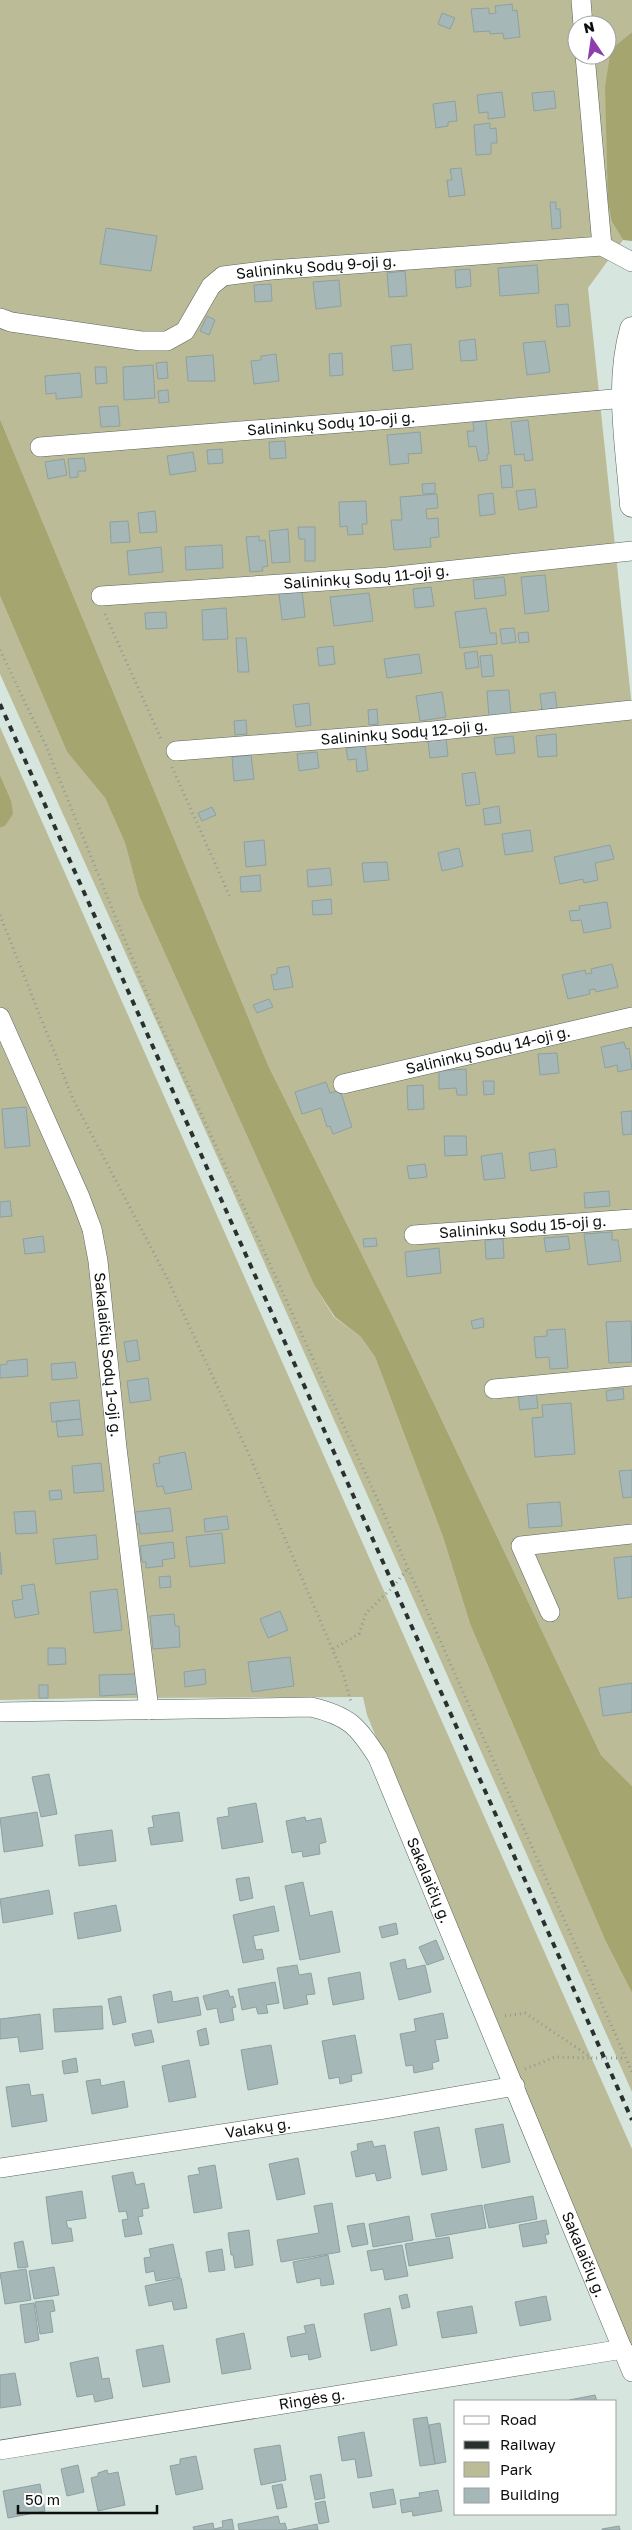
<svg xmlns="http://www.w3.org/2000/svg" width="632" height="2530" font-family="'Golos Text',sans-serif">
  <rect width="100%" height="100%" fill="#d6e6df"/>
  <!-- green -->
  <path fill="#bbbb97" fill-rule="evenodd" d="M0,0h632v32l-21,17 1,173 11,18 -35,48 44,420v1078l-31,-31 -211,-444 -122,-246 -268,-646zM577,25h30v30h-30z
    M0,596l67,156 38,46 20,45 14,53 175,389 20,32 27,20 14,20 68,180 27,87 135,316 27,53v99l-399,-900 -233,-518z
    M0,727l632,1422v209l-265,-643 -4,-18 -269,1 -94,2v-872l5,-2 6,-26 -11,-25z"/>
  <!-- forest -->
  <path fill="#a5a570" d="M632,32v209l-9,-1 -11,-18 -4,-21 -3,-114 6,-38z
    M0,419l268,646 122,246 211,444 31,31v207l-27,-53 -135,-316 -27,-87 -68,-180 -14,-20 -26,-20 -21,-32 -175,-389 -14,-53 -20,-45 -38,-46 -67,-156z
    M0,775l11,25 2,14 -8,12 -5,2z"/>
  <!-- building -->
  <path fill="#a5b7b7" stroke="#8ea0a0" d="M512,4l1,7 4,-1 3,27 -16,2 -1,-6 -13,1v-3l-16,1 -3,-23 18,-1v6l7,-1 -1,-7z
    M442,13l13,5 -5,11 -12,-5z
    M554,91l2,17 -22,3 -2,-18z
    M502,92l3,25 -17,2v-7l-9,1 -2,-18z
    M455,101l2,20 -9,1v4l-12,2 -3,-24z
    M490,123v6l6,-1 1,15h-6v11l-15,1 -2,-30z
    M461,168l4,27 -16,2 -2,-17h5l-2,-11z
    M550,202h6v7h4l1,19 -9,1z
    M106,228l51,8 -6,35 -51,-7z
    M537,265l2,28 -39,3 -2,-28z
    M470,269l1,17 -15,2 -1,-18z
    M405,271l2,25 -18,1 -2,-24z
    M339,280l2,26 -25,3 -3,-27z
    M271,284l1,17 -17,1 -1,-17z
    M568,304l2,22 -13,1 -2,-22z
    M207,316l8,4 -6,15 -9,-4z
    M475,339l2,21 -16,1 -2,-20z
    M545,341l5,31 -23,3 -4,-32z
    M411,344l2,25 -20,2 -2,-25z
    M342,353l1,22 -13,1 -1,-22z
    M276,354l3,27 -25,3 -3,-23 10,-1v-4z
    M213,355l2,26h-27l-2,-24z
    M167,362l1,16 -10,1 -2,-16z
    M153,365l2,33 -31,2 -1,-33z
    M95,367h11l1,16 -11,1z
    M80,373l2,24 -26,2v-6l-10,1 -1,-18z
    M168,390l1,12 -10,1 -1,-12z
    M118,406l2,20 -19,1 -2,-20z
    M528,420l5,40 -8,1 -1,-7 -9,1 -4,-33z
    M486,421l3,33h-2v6l-8,1 -3,-15 -7,1 -2,-16h7l-1,-9z
    M420,432l2,21 -14,1 1,9 -19,2 -3,-30z
    M285,441l1,17 -16,1 -1,-17z
    M222,449l1,14 -15,1 -1,-14z
    M193,452l3,19 -26,4 -3,-19z
    M84,458l2,13h-8v6l-8,1 -2,-19z
    M64,459l3,16 -19,4 -3,-17z
    M511,465l2,22 -11,1 -2,-22z
    M435,483v10l-12,1 -1,-10z
    M535,489l2,18 -18,3 -3,-19z
    M493,493l2,21 -15,2 -2,-21z
    M437,494l1,14 -12,1 1,10 11,-1 1,19 -9,1 1,9 -37,3 -3,-30h11l-2,-23z
    M366,501l1,23h-5l1,10 -15,1 -1,-9 -7,1 -1,-25z
    M155,511l2,21 -17,1 -2,-20z
    M128,521l2,21 -19,1 -1,-21z
    M298,527h17v34h-10v-22h-6z
    M288,529l2,33 -18,1 -3,-32z
    M259,536v5l6,-1 3,26 -6,1 1,4 -13,1 -4,-35z
    M222,545l1,23 -37,2 -1,-23z
    M161,547l2,25 -34,3 -2,-24z
    M545,575l4,36 -24,3 -4,-37z
    M504,577l2,18 -31,4 -2,-19z
    M431,587l3,19 -19,2 -2,-19z
    M302,591l3,26 -23,3 -3,-26z
    M369,593l4,28 -39,5 -4,-29z
    M226,608l2,31 -25,1 -1,-30z
    M486,608l4,25h6l1,11 -37,4 -5,-36z
    M166,612l1,16 -21,1 -1,-16z
    M514,628l2,14 -14,2 -2,-15z
    M528,632l1,10 -10,1 -1,-10z
    M236,638h10l3,34h-11z
    M333,646l2,18 -16,2 -2,-18z
    M477,651l2,16 -13,2 -2,-16z
    M419,654l3,19 -35,5 -3,-19z
    M492,655l2,21 -12,1 -2,-21z
    M509,690l2,26 -22,2 -2,-27z
    M442,692l4,25 -26,4 -4,-25z
    M555,692l2,16 -15,3 -2,-17z
    M309,703l2,22 -15,2 -3,-22z
    M377,709l1,15 -9,1 -1,-15z
    M246,720l1,14 -12,1 -1,-14z
    M556,734l1,22 -19,1 -2,-21z
    M513,736l2,17 -19,2 -2,-17z
    M446,739l2,17 -18,2 -2,-17z
    M365,746l3,24 -11,2 -1,-13 -8,1 -2,-12z
    M317,752l2,16 -20,3 -2,-17z
    M251,755l3,24 -20,2 -2,-24z
    M475,772l5,32 -14,2 -4,-32z
    M499,806l2,17 -16,2 -2,-16z
    M212,807l4,8 -14,6 -4,-8z
    M530,830l3,21 -28,4 -3,-21z
    M264,840l2,25 -20,2 -2,-25z
    M610,845l4,14 -19,4 3,17 -14,3 -1,-4 -23,5 -6,-27z
    M459,848l4,18 -21,5 -4,-18z
    M387,862l2,18 -25,2 -2,-19z
    M330,868l2,17 -24,2 -1,-17z
    M260,875l1,16 -20,1 -1,-15z
    M331,899l1,15 -19,1 -1,-14z
    M607,902l4,26 -27,5 -3,-13 -10,1 -2,-10 11,-1 -1,-4z
    M612,964l6,23 -22,5 -1,-3 -6,1 1,4 -22,5 -6,-24 23,-5 1,4 6,-1 -1,-4z
    M289,966l4,21 -19,3 -3,-15 6,-1v-6z
    M269,999l4,8 -16,6 -4,-8z
    M624,1042l2,7 3,-1 3,21 -14,3 -1,-7 -12,3 -4,-21z
    M557,1053l2,20 -19,2 -2,-21z
    M466,1069l1,26h-10l-1,-7 -17,1v-18z
    M483,1081h11v13l-10,1z
    M326,1082l4,11 10,-3 12,37 -19,7 -3,-8 -3,1 -6,-19 -19,6 -7,-22z
    M423,1085l1,24 -16,1 -1,-24z
    M26,1107l4,39 -25,2 -3,-39z
    M632,1111v23l-9,1 -2,-23z
    M444,1136h22l1,19 -22,1z
    M555,1149l2,18 -26,4 -2,-18z
    M502,1153l3,25 -21,2 -3,-24z
    M425,1164l2,13 -18,2 -2,-13z
    M609,1191l1,15 -25,2 -1,-15z
    M10,1201l2,15 -12,1v-15z
    M612,1232v8h6l3,21 -33,4 -4,-31z
    M43,1236l2,16 -20,2 -2,-15z
    M568,1236l2,13 -24,3 -2,-14z
    M376,1238l1,8 -13,1 -1,-8z
    M503,1239l1,19 -18,1 -1,-19z
    M439,1248l2,25 -34,4 -2,-25z
    M483,1318l1,9 -11,2 -2,-8z
    M631,1321l1,41 -23,1 -3,-41z
    M565,1329l3,39 -18,1 -1,-12 -13,1 -2,-21 13,-1v-6z
    M137,1340l3,20 -13,2 -3,-20z
    M27,1359l1,17 -28,2v-13l7,-1v-3z
    M75,1362l2,16 -25,2 -1,-16z
    M148,1378l3,22 -21,3 -3,-22z
    M623,1388l1,11 -17,2 -1,-10z
    M536,1391l2,17 -18,2 -2,-17z
    M79,1400l2,19 -29,3 -2,-19z
    M571,1403l4,51 -40,3 -3,-39 11,-1 -1,-12z
    M81,1419l2,16 -25,2 -2,-16z
    M185,1452l7,37 -27,5 -2,-8 -6,1 -4,-23 7,-1 -1,-6z
    M101,1463l3,28 -30,2 -2,-27z
    M632,1470v27l-9,1 -4,-27z
    M61,1490l1,9 -12,1 -1,-9z
    M560,1502l2,24 -33,2 -2,-24z
    M170,1508l3,23 -33,3 -1,-10h-3l-1,-12z
    M35,1511l2,22 -21,1 -2,-22z
    M227,1516l2,13 -24,3 -1,-13z
    M222,1533l3,30 -35,4 -4,-30z
    M96,1535l2,24 -42,5 -3,-25z
    M173,1542l2,16 -13,2 1,6 -17,2v-6h-4l-2,-16z
    M0,1552l2,22h-2z
    M632,1556v41l-14,2 -4,-41z
    M170,1576l1,11 -11,1 -1,-11z
    M34,1584l5,30 -24,4 -3,-17 11,-2 -2,-13z
    M117,1589l5,41 -28,3 -4,-41z
    M280,1611l8,19 -20,8 -8,-19z
    M174,1614l1,12h4l1,21 -27,2 -3,-33z
    M48,1648h17l1,16 -18,1z
    M290,1657l4,29 -42,6 -4,-30z
    M205,1669l1,15 -21,3 -1,-15z
    M137,1674l1,20 -38,2 -1,-21z
    M632,1683v29l-29,4 -4,-28z
    M39,1685h9v13h-9z
    M49,1774l8,40 -16,3 -9,-40z
    M256,1803l7,39 -41,7 -5,-31 12,-2 -1,-8z
    M37,1812l6,34 -39,6 -4,-34z
    M179,1812l4,29 -32,4 -3,-17 6,-1 -2,-11z
    M305,1817l1,4 15,-3 5,24 -7,2 1,10 -17,3 -1,-6 -10,2 -6,-32z
    M112,1830l4,31 -37,5 -4,-31z
    M249,1877l4,21 -13,3 -4,-22z
    M303,1882l7,34 22,-5 8,41 -40,8 -15,-74z
    M49,1890l4,24 -50,9 -3,-24z
    M116,1905l5,26 -43,8 -4,-26z
    M274,1906l5,25 -26,5 3,14 6,-1 2,10 -21,4 -10,-48z
    M396,1923l2,11 -16,4 -3,-11z
    M436,1940l8,19 -17,6 -8,-18z
    M405,1959l2,10 18,-4 6,27 -32,8 -9,-37z
    M297,1965l2,10 12,-2 4,21 -9,1 2,9 -24,5 -7,-41z
    M360,1972l4,27 -31,6 -5,-27z
    M275,1982l4,21 -13,2 2,8 -10,1 -2,-7 -14,3 -4,-21z
    M228,1990l2,7 3,-1 3,11 -4,1 2,12 -14,3 -3,-15 -10,2 -4,-14z
    M171,1991l2,11 25,-5 3,18 -43,8 -5,-28z
    M121,1996l5,26 -13,3 -5,-26z
    M102,2006l1,23 -48,3 -2,-23z
    M443,2013l5,25 -13,2 4,21 -7,2 1,6 -19,4 -1,-8 -7,1 -6,-32 16,-3 -2,-12z
    M40,2014l3,35 -23,3 -2,-15 -18,2v-20z
    M206,2028l3,16 -9,2 -3,-15z
    M151,2030l3,12 -19,4 -3,-12z
    M355,2035l7,38 -11,2 1,6 -12,3 -1,-7 -10,2 -7,-38z
    M271,2045l7,39 -30,6 -7,-40z
    M76,2058l2,14 -14,2 -2,-13z
    M189,2060l7,37 -27,5 -7,-36z
    M100,2079l1,7 23,-5 4,26 -36,7 -6,-33z
    M29,2084l2,12 12,-2 4,27 -35,6 -6,-40z
    M503,2124l7,38 -28,6 -7,-39z
    M439,2127l8,43 -25,5 -8,-43z
    M372,2141l2,6 11,-2 6,33 -14,3 -2,-8 -19,4 -5,-25 7,-2 -1,-6z
    M298,2158l7,36 -28,6 -8,-36z
    M215,2165l7,43 -28,5 -6,-37 12,-2 -2,-6z
    M133,2172l3,13 8,-2 5,25 -7,1 1,7 -5,1 4,17 -17,3 -3,-17 6,-1 -2,-8 -7,1 -7,-36z
    M82,2191l4,27 -20,3 2,7h3l2,13 -21,3 -6,-47z
    M533,2196l4,23 -48,9 -5,-23z
    M332,2203l8,49 -59,10 -4,-22 42,-7 -5,-27z
    M482,2205l4,23 -50,9 -5,-23z
    M409,2216l4,24 -40,7 -4,-23z
    M546,2220l3,14 -4,1 2,8 -24,4 -4,-22z
    M364,2223l4,21 -16,3 -5,-21z
    M249,2230l4,35 -18,3 -2,-13h-2l-3,-22z
    M449,2237l4,21 -44,8 -4,-22z
    M23,2241l5,26 -10,1 -4,-25z
    M173,2244l7,33 -24,4 -2,-10 -8,2 -2,-15 7,-1 -2,-8z
    M402,2245l6,31 -23,4 -2,-11 -12,2 -4,-20z
    M222,2249l3,21 -16,2 -3,-20z
    M328,2255l6,29 -13,2 -1,-8 -23,5 -4,-21z
    M54,2267l5,28 -25,4 -5,-28z
    M26,2269l5,31 -26,4 -5,-31z
    M181,2278l6,30 -13,2 -2,-9 -23,5 -4,-20z
    M407,2294l3,13 -8,2 -3,-13z
    M546,2296l5,24 -31,6 -5,-24z
    M53,2300l2,11 -5,1 3,20 -13,2 -5,-32z
    M34,2303l5,37 -14,3 -5,-38z
    M472,2306l5,27 -35,5 -5,-26z
    M390,2308l7,37 -26,6 -7,-37z
    M314,2324l7,33 -12,3 -1,-6 -17,3 -4,-20 19,-4 -2,-7z
    M244,2333l7,36 -29,5 -6,-35z
    M163,2345l7,37 -27,5 -7,-37z
    M98,2357l4,22 7,-1 4,20 -18,4 -2,-8 -16,3 -7,-34z
    M15,2373l6,32 -21,3v-33z
    M595,2395l2,6h-28v-1z
    M427,2417l8,47 -15,2 -7,-47z
    M440,2423l6,39 -11,2 -6,-39z
    M364,2432l8,44 -14,2 -3,-19 -13,2 -4,-24z
    M280,2445l6,35 -25,5 -7,-36z
    M196,2456l7,33 -27,6 -6,-29 10,-2v-5z
    M78,2465l6,27 -17,4 -6,-27z
    M107,2470l1,4 10,-2 7,33 -27,6 -7,-33 7,-2v-3z
    M321,2474l4,24 -10,2 -5,-24z
    M40,2484l5,27 -37,7 -5,-27z
    M282,2484l5,23 -10,2 -5,-23z
    M393,2489l3,15 -23,4 -3,-15z
    M438,2490l4,21 -29,5 -1,-5 -10,2 -2,-13 20,-3 -1,-4z
    M325,2501l4,21 -10,2 -4,-21z
    M278,2516l2,8 5,-1 2,7h-48l-1,-6z
    M232,2519l2,11h-40l-1,-3 20,-4 1,6 9,-2 -1,-6z
    M317,2524l1,6h-30z
    M619,2526l1,4h-18v-1z"/>
  <g fill="none" stroke-linecap="round" stroke-linejoin="round">
    <defs>
      <g id="minor">
        <path d="M581,0l2,25"/>
        <path d="M585,55l17,191"/>
        <path id="s1" d="M0,318l11,4 130,19h26l18,-10 26,-45 12,-10 48,-6 331,-24 30,16"/>
        <path id="s2" d="M40,447l377,-30 207,-19"/>
        <path id="s3" d="M101,596l286,-19 245,-26"/>
        <path id="s4" d="M176,751l257,-20 199,-21"/>
        <path id="s5" d="M0,1017l80,180 12,32 6,32 19,187 32,262"/>
        <path id="s6" d="M343,1084l289,-67"/>
        <path id="s7" d="M414,1235l218,-16"/>
        <path d="M494,1389l138,-13"/>
        <path d="M550,1612l-29,-66 111,-12"/>
        <path id="s8" d="M0,1712l311,-5c38,9 47,19 67,51l254,614"/>
        <path id="s9" d="M0,2168l384,-59 131,-23"/>
        <path id="s10" d="M0,2450l623,-101"/>
      </g>
      <path id="major" d="M632,329c-16,56 -4,118 0,176"/>
    </defs>
    <!-- minor casing -->
    <use href="#minor" stroke="#57655f" stroke-width="20"/>
    <!-- major casing -->
    <use href="#major" stroke="#57655f" stroke-width="25"/>
    <!-- path -->
    <path stroke="#8d9994" stroke-width="3" stroke-dasharray="1 4" stroke-linecap="butt" d="M105,614l57,127
      M0,650l46,96 105,258 228,499 253,569
      M172,767l59,132
      M0,915l73,184 94,179 84,181 92,215 8,28
      M333,1649l26,-15 7,-21 28,-27 14,-18
      M505,2016l20,-3 67,45h34
      M525,2069l30,-12 36,1"/>
    <!-- minor -->
    <use href="#minor" stroke="#fff" stroke-width="19"/>
    <!-- major -->
    <use href="#major" stroke="#fff" stroke-width="24"/>
    <!-- rail -->
    <path stroke="#29302d" stroke-width="4" stroke-dasharray="6 6" stroke-linecap="butt" d="M0,704l632,1416"/>
  </g>
  <g text-anchor="middle" stroke-width="4.5" stroke-linejoin="round" paint-order="stroke">
    <!-- street labels -->
    <g font-size="15" fill="#0b100e" stroke="#fff">
      <text dy="5" stroke="none"><textPath href="#s1" startOffset="351">Salininkų Sodų 9-oji g.</textPath></text>
      <text dy="5" stroke="none"><textPath href="#s2" startOffset="292">Salininkų Sodų 10-oji g.</textPath></text>
      <text dy="5" stroke="none"><textPath href="#s3" startOffset="266">Salininkų Sodų 11-oji g.</textPath></text>
      <text dy="5" stroke="none"><textPath href="#s4" startOffset="229">Salininkų Sodų 12-oji g.</textPath></text>
      <text dy="5" stroke="none"><textPath href="#s6" startOffset="149">Salininkų Sodų 14-oji g.</textPath></text>
      <text dy="5" stroke="none"><textPath href="#s7" startOffset="109">Salininkų Sodų 15-oji g.</textPath></text>
      <text dy="5" stroke="none"><textPath href="#s5" startOffset="358">Sakalaičių Sodų 1-oji g.</textPath></text>
      <text dy="5" stroke="none"><textPath href="#s8" startOffset="531">Sakalaičių g.</textPath></text>
      <text dy="5" stroke="none"><textPath href="#s9" startOffset="261">Valakų g.</textPath></text>
      <text dy="5" stroke="none"><textPath href="#s8" startOffset="936">Sakalaičių g.</textPath></text>
      <text dy="5" stroke="none"><textPath href="#s10" startOffset="316">Ringės g.</textPath></text>
    </g>
  </g>
  <!-- legend -->
  <rect x="454" y="2400" width="162" height="115" fill="#ffffff" stroke="#9d9f9f"/>
  <rect x="464" y="2416" width="25" height="8" fill="#ffffff" stroke="#9d9f9f"/>
  <text x="500" y="2425" font-size="15" fill="#0b100e">Road</text>
  <rect x="464" y="2441" width="25" height="8" fill="#29302d" stroke="#9d9f9f"/>
  <text x="500" y="2450" font-size="15" fill="#0b100e">Railway</text>
  <rect x="464" y="2462" width="25" height="15" fill="#bbbb97" stroke="#9d9f9f"/>
  <text x="500" y="2475" font-size="15" fill="#0b100e">Park</text>
  <rect x="464" y="2488" width="25" height="15" fill="#a5b7b7" stroke="#9d9f9f"/>
  <text x="500" y="2500" font-size="15" fill="#0b100e">Building</text>
  <!-- north arrow -->
  <g transform="translate(592 40) rotate(347)"><circle r="24" fill="#ffffff" stroke="#9d9f9f"/>
  <path d="M0-4L9 19L0 12L-9 19Z" fill="#8e3dac"/>
  <text y="-8" font-size="14" font-weight="bold" text-anchor="middle" fill="#0b100e">N</text>
  </g>
  <!-- scale -->
  <path d="M18 2505v8h139v-8" fill="none" stroke="#0b100e" stroke-width="2.5"/>
  <text x="25" y="2505" font-size="15" fill="#0b100e" stroke="#ffffff" stroke-width="4" paint-order="stroke">50 m</text>
</svg>
